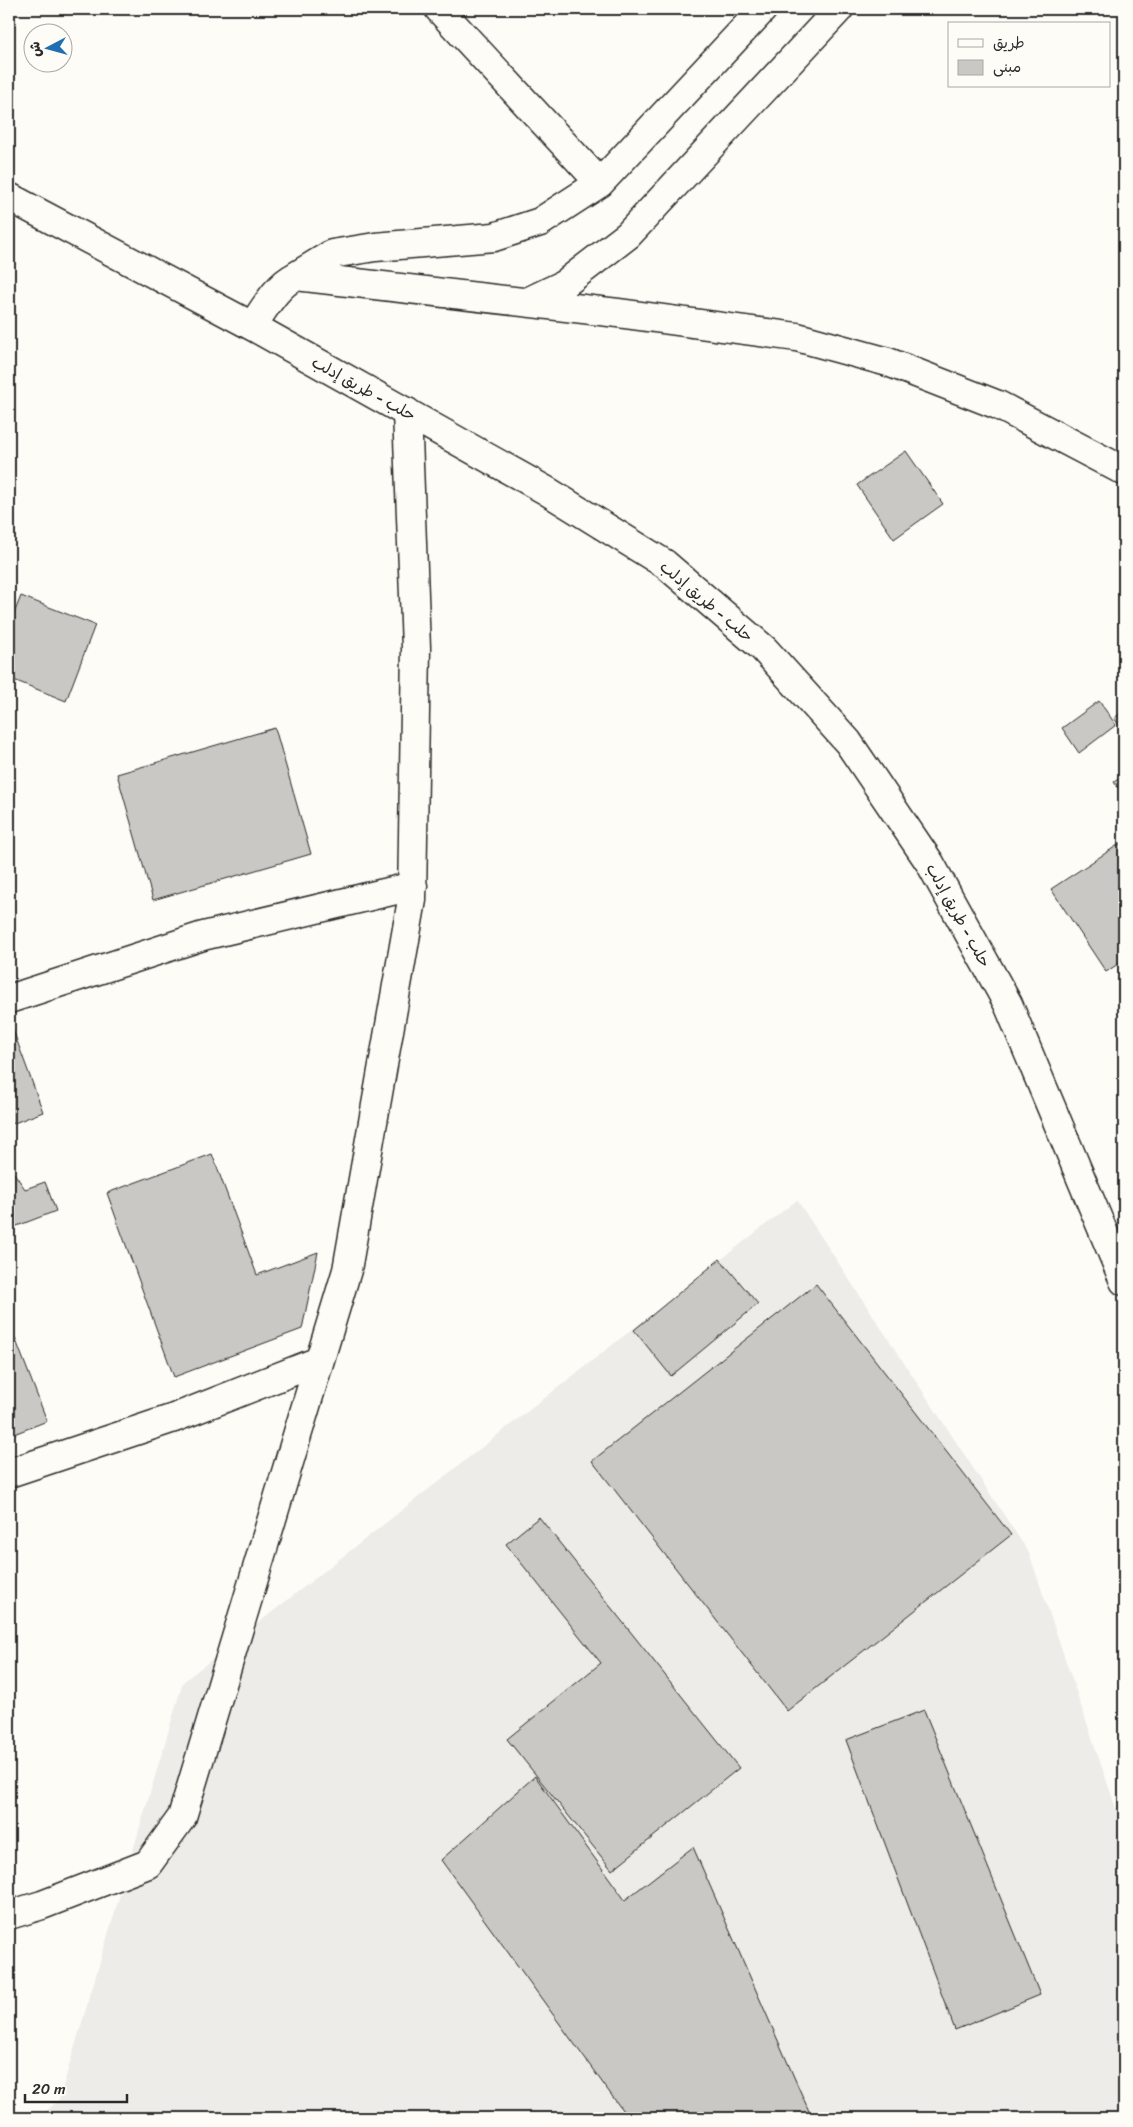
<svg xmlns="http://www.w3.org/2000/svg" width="1133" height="2127" font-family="Sriracha,'Playpen Sans Arabic',sans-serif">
  <rect width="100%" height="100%" fill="#fdfcf7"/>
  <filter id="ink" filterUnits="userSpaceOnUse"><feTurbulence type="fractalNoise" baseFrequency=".02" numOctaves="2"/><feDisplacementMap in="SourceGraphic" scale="10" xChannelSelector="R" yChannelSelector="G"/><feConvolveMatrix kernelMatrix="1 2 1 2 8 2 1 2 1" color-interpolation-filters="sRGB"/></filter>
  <g filter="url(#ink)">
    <!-- built -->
    <path fill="#edece8" d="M797,1200l232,353 95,279v286h-1086l21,-18 124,-418z"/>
    <!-- building -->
    <path fill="#c9c8c4" stroke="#2b2b2b" d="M906,451l37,53 -49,35 -37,-54z
      M21,596l74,29 -29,76 -57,-23v-52z
      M1099,701l17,24 -37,28 -17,-25z
      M1124,711v21l-10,-14z
      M275,728l36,126 -158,46 -36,-126z
      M1124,775v21l-10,-14z
      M1124,841v119l-18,12 -55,-83z
      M9,1019l34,93 -34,13z
      M212,1154l45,121 61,-23 -16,77 -128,48 -67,-184z
      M14,1173l11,16 20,-7 11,29 -47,18v-54z
      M720,1259l38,45 -87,72 -37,-46z
      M816,1284l195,251 -224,176 -195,-250z
      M9,1322l38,99 -38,15z
      M539,1517l200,251 -127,102 -105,-131 94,-76 -95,-119z
      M924,1710l116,285 -85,35 -109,-290z
      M535,1776l90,124 68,-53 119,271h-184l-187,-258z"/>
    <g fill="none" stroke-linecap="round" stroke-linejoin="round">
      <defs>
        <path id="minor" d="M439,9l161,174
          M296,276l36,-22 43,-7 119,-10 46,-15 60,-39 163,-174
          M527,302l36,-17 65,-50 211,-226
          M252,326c13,-18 24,-40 44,-50l322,37 179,24 91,25 110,43 126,66
          M9,999l194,-63 210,-50
          M9,1473l165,-55 145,-57
          M9,1915l33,-10 106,-41 34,-47 165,-547 65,-370 4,-252 -9,-236"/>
        <path id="trunk" d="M9,197l243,129 295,165 118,73 99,85 84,93 82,121 78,141 116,277"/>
      </defs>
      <!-- minor casing -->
      <use href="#minor" stroke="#2b2b2b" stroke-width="31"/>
      <!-- trunk casing -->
      <use href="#trunk" stroke="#2b2b2b" stroke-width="31"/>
      <!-- minor -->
      <use href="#minor" stroke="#fdfcf7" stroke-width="28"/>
      <!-- trunk -->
      <use href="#trunk" stroke="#fdfcf7" stroke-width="28"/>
    </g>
  </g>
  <g text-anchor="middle" stroke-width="4" stroke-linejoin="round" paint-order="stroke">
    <!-- street labels -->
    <g font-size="16" fill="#2b2b2b" stroke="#fdfcf7">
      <text transform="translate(364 388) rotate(29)" y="6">حلب - طريق إدلب</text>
      <text transform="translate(707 601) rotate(40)" y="6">حلب - طريق إدلب</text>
      <text transform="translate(959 915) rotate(61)" y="6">حلب - طريق إدلب</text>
    </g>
  </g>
  <!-- margin -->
  <rect width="1133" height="2127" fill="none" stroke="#fdfcf7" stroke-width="30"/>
  <rect x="15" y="15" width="1103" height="2097" fill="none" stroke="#2b2b2b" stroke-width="2" filter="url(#ink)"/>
  <!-- legend -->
  <rect x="948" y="22" width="162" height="65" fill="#fdfcf7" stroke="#a9a8a5"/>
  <rect x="958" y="39" width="25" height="8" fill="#fdfcf7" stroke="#a9a8a5"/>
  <text x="993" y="48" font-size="15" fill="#2b2b2b">طريق</text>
  <rect x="958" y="60" width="25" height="15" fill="#c9c8c4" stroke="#a9a8a5"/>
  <text x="993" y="72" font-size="15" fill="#2b2b2b">مبنى</text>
  <!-- north arrow -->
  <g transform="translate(48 48) rotate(264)"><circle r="24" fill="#fdfcf7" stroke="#a9a8a5"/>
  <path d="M0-4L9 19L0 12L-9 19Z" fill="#1f6fb2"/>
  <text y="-8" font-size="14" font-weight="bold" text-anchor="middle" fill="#2b2b2b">ش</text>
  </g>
  <!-- scale -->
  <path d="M25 2094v8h102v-8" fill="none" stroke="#2b2b2b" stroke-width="2.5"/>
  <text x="32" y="2094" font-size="15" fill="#2b2b2b" stroke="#fdfcf7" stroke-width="4" paint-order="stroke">20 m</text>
</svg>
